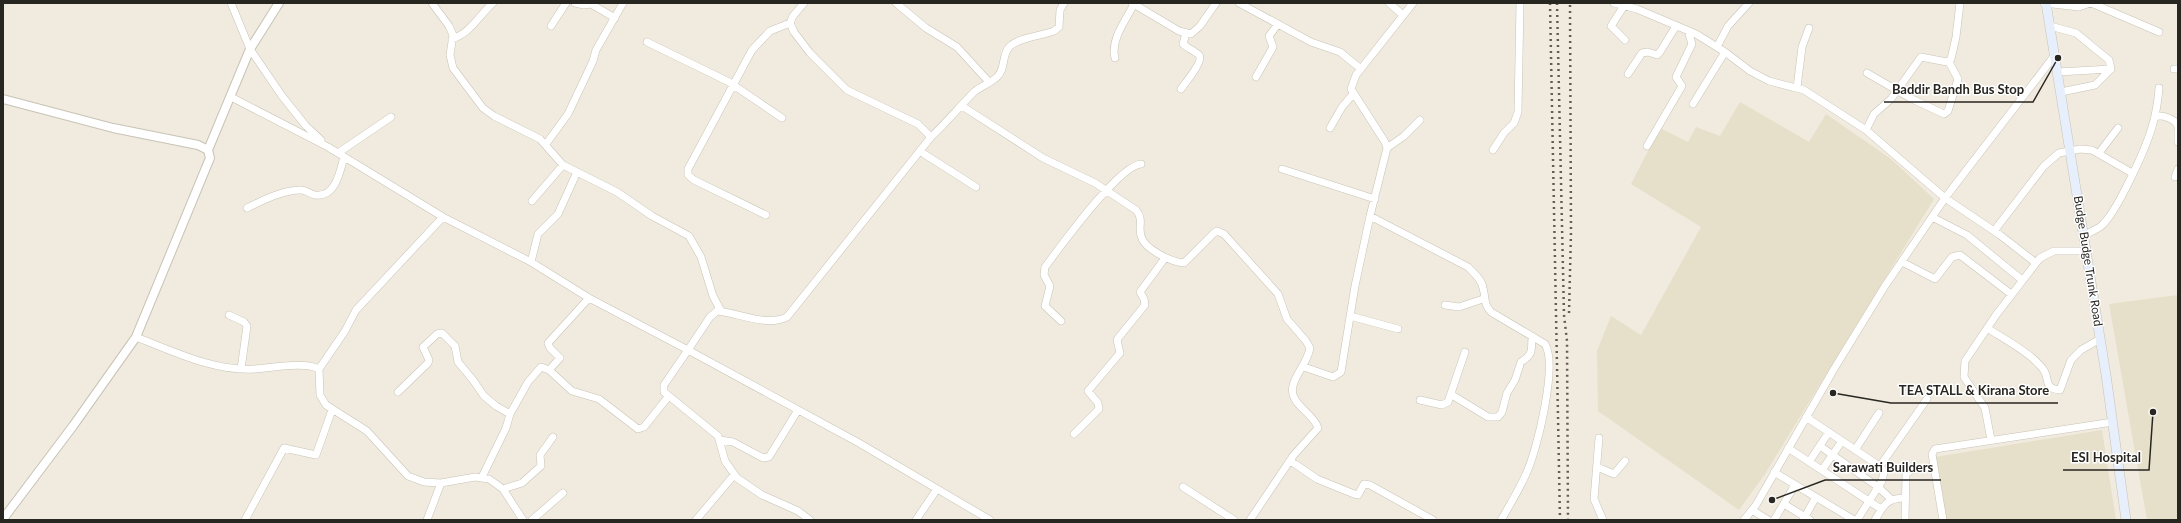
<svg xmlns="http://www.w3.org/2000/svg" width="2181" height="523" font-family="Lato,sans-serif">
  <rect width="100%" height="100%" fill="#f0ebde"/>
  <!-- built -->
  <path fill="#e6dfca" d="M1740,102l69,40 17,-28 65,45 43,40 -169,275 -26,36 -141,-99 -1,-60 14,-35 30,19 60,-108 -70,-43 29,-56 28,14 8,-15 24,9z
    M2178,295v225h-31l-38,-216z
    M2102,430l14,90h-171l-10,-63z"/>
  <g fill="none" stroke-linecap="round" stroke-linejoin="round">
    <defs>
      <path id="minor" d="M231,3l19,46 32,47 24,30 15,14
        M432,3l17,23 4,9 -3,20 3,13 30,40 11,8 46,23 23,26 54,27 35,24 37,20 12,21 12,39 8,15
        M575,3l9,2 7,-1 24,14
        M804,3l-11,13 -3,7 4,9 16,21 37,37 71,34 13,13 -144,180c-22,10 -48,-4 -70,-6l-7,6 -22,33 171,93 131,77
        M896,3l30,25 31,19 32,35
        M1132,3l47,28 12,3 9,-8 16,-23
        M1239,3l72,39 29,10 21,17
        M1389,3l14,12
        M1413,3l-57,72 -5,14 34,53 2,6 -17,68 98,51c6,6 14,13 15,21 3,10 0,15 8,24l54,32c13,21 -8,107 -19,130 -7,16 -16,31 -25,46
        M1614,3l23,6 59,25 29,18 25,19 19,10 35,9 62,40 79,68 55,37 36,28
        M2044,3l35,4 11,-4 6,2 63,27
        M1624,6l-13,20 14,14
        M551,26l15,-23
        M2050,26l26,7 33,27 2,9 -16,16 -34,7
        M452,39c19,-6 27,-24 41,-36
        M647,42l82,40 53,36
        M1717,47l11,-21 21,-23
        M1115,58c-5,-18 11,-38 19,-54
        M2174,69h4
        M2058,72l53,-3
        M1867,73l45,26 32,15 4,-3 10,-32 -9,-17
        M1628,74l14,-21 6,-1 9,3 3,-3 16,-26
        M1256,77l17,-30 -4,-11 9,-12
        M1797,88l5,-41 7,-19
        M1181,89c4,-6 23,-28 18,-34 -4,-4 -12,-7 -16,-11l3,-11
        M231,97l97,50 115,70 88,45 58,36 99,52 -24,35v7l54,44 7,25 12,17 25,17 36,16 12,9
        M1693,104l32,-52
        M962,106l81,52 52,25 41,27c8,10 2,16 5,26 3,13 30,26 43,27l30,-30 3,-2 7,3 54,60 9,25 19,22 4,7c-3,16 -15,26 -17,38 -5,18 21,27 25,42l-26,29v5l25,17 37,15 4,1 6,-11 6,1 63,35
        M2155,117c7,-3 20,2 23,9
        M1330,128l12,-21 11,-13
        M1866,130l8,-16 17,-15 30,-42 26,5 4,-3 5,-22 4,-34
        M2178,130v12
        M931,137c15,-14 28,-30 43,-45 7,-6 17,-9 23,-15 9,-8 4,-22 13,-31 11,-9 31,-10 44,-15l5,-4 1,-17 4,-7
        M546,144l22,-30 25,-53 3,-11 27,-47
        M1647,146l35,-60 -6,-9 16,-33 -4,-13
        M1387,148l17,-12 16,-16
        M1493,150l11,-17 10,-10 4,-11 2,-109
        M921,152l55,35
        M338,153l53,-36
        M2099,153l19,-25
        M1282,169l93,30
        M2175,177l3,-8
        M532,201l31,-36
        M247,208c16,-8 36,-18 54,-18 5,0 9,4 14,5 21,3 25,-24 29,-38
        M766,215l-72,-35 -6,-5v-6l64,-119 18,-19 20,-8
        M1932,217l35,18 55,45
        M1994,231l50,-65 15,-13 21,-4 12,1 40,23
        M2084,235c5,-2 11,-5 16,-8 16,-12 46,-79 52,-100 4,-13 6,-26 7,-39
        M531,262l7,-28 20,-20 19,-42
        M1902,262l33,17 17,-22 8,-2 51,39
        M1445,305l14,2 24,-8
        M229,315l15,7 3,4 -6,43
        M1350,316l48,13
        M1061,321l-16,-15 5,-20 -6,-11 1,-8c16,-21 73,-101 96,-103
        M1987,328c17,11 44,25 56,41 8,10 -1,19 17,21l11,-30 10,-10 19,-11
        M136,337c37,14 79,35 119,32 17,-1 49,-8 64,0l1,26 6,10 41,26 41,45 16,6 17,1 34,-6 14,2 14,10 20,31
        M1304,367l29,10 8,-5 14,-86 15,-70
        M319,369l26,-38 11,-21 87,-93
        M549,370l11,-12 -10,-10 -2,-5 41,-45
        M398,392l30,-29 1,-3 -6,-13 14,-13 5,-1 13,13 3,16 15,18 11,16 12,10 14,8
        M1452,395l36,22h10l4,-5 5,-19 8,-13 6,-18c13,-8 10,-12 11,-26
        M1420,400l22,5 6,-3 17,-50
        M1806,417l75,50 3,5 -2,9 -25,39
        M1074,434l25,-25 -1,-6 -10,-12 32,-38 -3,-13 2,-3 26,-32 -1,-6 -4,-7 25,-34
        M1599,438l-5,61 9,21
        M720,440l13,2 30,16 6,-1 29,-47
        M1991,440l-6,-32 -21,-31 1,-16 31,-46 44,-57 14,-7h32
        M1820,446l58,41 13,12
        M1788,448l93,61
        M1855,450l24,-37
        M1809,462l20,-30
        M1880,466l47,-67
        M1597,467l17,7 11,-13
        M1822,470l20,-29
        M1774,472l80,48
        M482,477l24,-49 4,-14 18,-32 13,-15 8,3 23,21 27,8 39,30 6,-2 24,-30
        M1183,487l51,33
        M503,489l19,-6 19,-17 -1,-11 13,-18
        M1784,504l26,16
        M1752,510l16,10
        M245,520l39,-72 32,7 16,-45
        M427,520l14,-37
        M532,520l31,-27
        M696,520l38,-45
        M916,520l21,-31
        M1250,520l41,-61
        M1744,520l12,-15 78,-136 51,-83 60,-88 110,-143
        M1774,520l21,-35
        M1803,520l13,-23
        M1875,520c8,-14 12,-22 29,-22
        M1905,520l1,-46 5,-4 23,-3
        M1943,520l-11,-66 3,-5 178,-27"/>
      <path id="tertiary" d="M3,99l110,29 85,17 10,5 2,8 -74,179 -63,89 -70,93
        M208,150l42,-101 29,-46"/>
      <path id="secondary" d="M2046,3l60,372 20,145"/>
    </defs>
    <!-- minor casing -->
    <use href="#minor" stroke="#c7c3b6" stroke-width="8"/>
    <!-- tertiary casing -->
    <use href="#tertiary" stroke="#c7c3b6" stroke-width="10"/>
    <!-- secondary casing -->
    <use href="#secondary" stroke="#c7c3b6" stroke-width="10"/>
    <!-- minor -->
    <use href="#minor" stroke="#fff" stroke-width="7"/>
    <!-- tertiary -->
    <use href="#tertiary" stroke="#fff" stroke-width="8"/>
    <!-- secondary -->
    <use href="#secondary" stroke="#e7eefc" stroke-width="9"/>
    <!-- rail -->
    <path stroke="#615e57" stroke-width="2.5" stroke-dasharray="2 4" stroke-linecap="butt" d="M1550,3l10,517
      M1557,3l7,312 3,26 1,179
      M1569,313l2,-81 -1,-229"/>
  </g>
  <g text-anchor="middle" stroke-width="3" stroke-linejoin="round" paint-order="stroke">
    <!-- street labels -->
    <g font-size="12" fill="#282621" stroke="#fff">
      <text transform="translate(2088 261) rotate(81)" y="4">Budge Budge Trunk Road</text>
    </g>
  </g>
  <!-- callouts -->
  <path fill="none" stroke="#282621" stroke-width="1.5" d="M2058 58L2033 102H1884M1833 393L1891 403H2058M2153 412L2149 470H2063M1772 500L1825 480H1941"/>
  <g fill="#282621" stroke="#fff" stroke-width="1.5">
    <circle cx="2058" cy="58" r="4"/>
    <circle cx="1833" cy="393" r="4"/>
    <circle cx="2153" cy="412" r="4"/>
    <circle cx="1772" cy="500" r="4"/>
  </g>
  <g font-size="13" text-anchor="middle" font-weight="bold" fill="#282621" stroke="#fff" stroke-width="3" stroke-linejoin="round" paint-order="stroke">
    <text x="1958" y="94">Baddir Bandh Bus Stop</text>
    <text x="1974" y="395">TEA STALL &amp; Kirana Store</text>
    <text x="2106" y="462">ESI Hospital</text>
    <text x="1883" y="472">Sarawati Builders</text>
  </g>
  <!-- border -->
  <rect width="2181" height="523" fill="none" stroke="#282621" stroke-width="8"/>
</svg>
